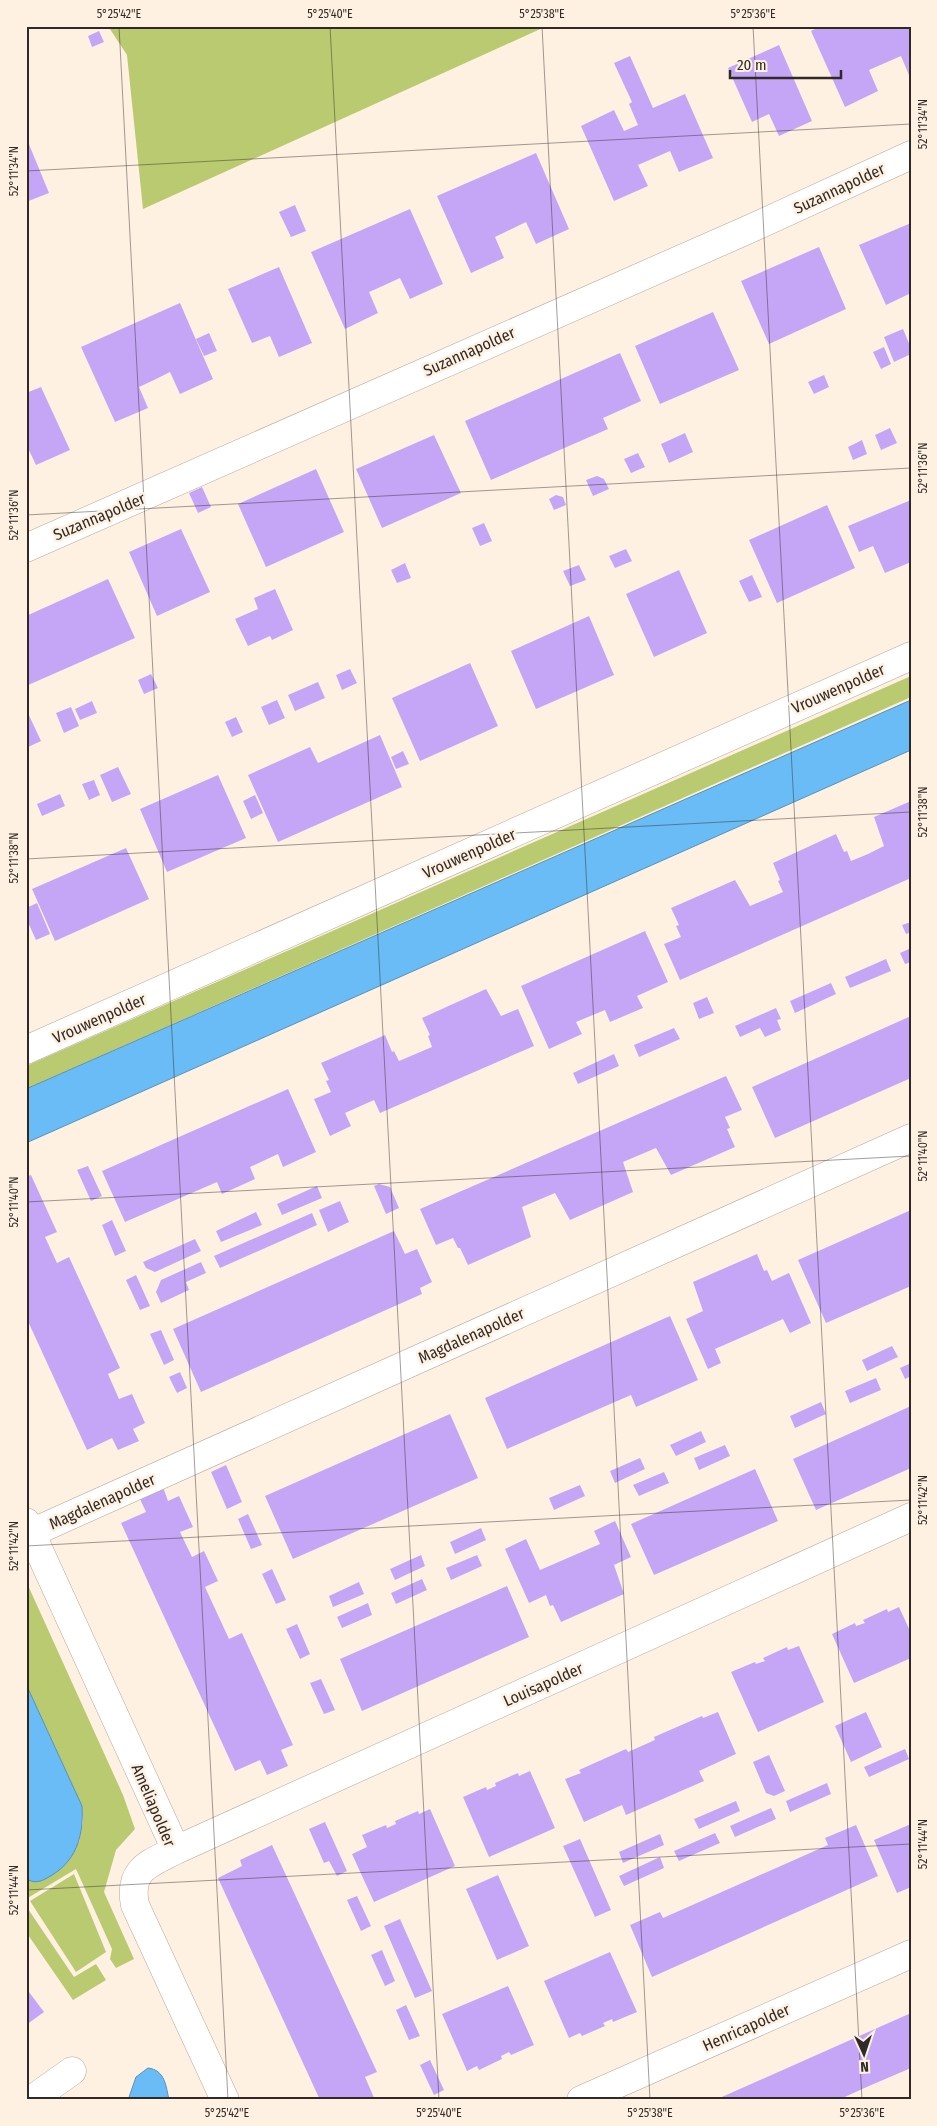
<svg xmlns="http://www.w3.org/2000/svg" width="937" height="2126" font-family="'Fira Sans Condensed',sans-serif">
  <rect width="100%" height="100%" fill="#fef1e2"/>
  <!-- green -->
  <path fill="#b9ca71" d="M108,26h439l-404,183 -16,-154z
    M911,676v21l-885,392v-23z
    M26,1581l97,214 12,34 -19,21 -12,42 30,67 -18,9 -6,-9 2,-10 -36,-80 -50,30v-21l3,2 50,-38 4,-21 -1,-15 -56,-122z
    M74,1874l32,78 -30,20 -46,-71z
    M26,1906l48,71 22,-13 10,16 -33,20 -47,-68z"/>
  <!-- water -->
  <path fill="#69bcf5" stroke="#5890b7" d="M911,700v50l-885,393v-54z
    M26,1684l56,122c2,30 -6,57 -35,72 -7,4 -14,6 -21,0z
    M148,2068c17,2 18,18 21,32h-41l8,-23z"/>
  <!-- building -->
  <path fill="#c5a6f6" d="M821,26h49l1,3 7,-3h33v54l-10,-24 -32,14 9,21 -33,16 -34,-76z
    M99,31l5,11 -12,5 -4,-11z
    M779,45l33,76 -33,15 -10,-22 -17,8 -24,-54z
    M630,56l23,52 32,-14 28,64 -34,14 -9,-21 -32,14 10,21 -34,15 -33,-75 33,-16 10,21 14,-6 -9,-21 3,-2 -18,-39z
    M26,137l23,56 -23,9z
    M536,153l33,76 -33,15 -10,-22 -31,15 9,21 -33,15 -34,-77z
    M295,205l11,26 -15,6 -12,-25z
    M410,209l33,75 -33,15 -10,-21 -24,11 -7,3 9,21 -33,16 -34,-77z
    M911,223v70l-25,12 -27,-60z
    M819,247l27,62 -77,35 -28,-63z
    M279,267l33,76 -33,14 -9,-21 -18,7 -24,-54z
    M180,303l33,76 -33,15 -10,-22 -16,8 -15,7 9,21 -33,14 -34,-75z
    M713,312l26,58 -79,34 -25,-58z
    M903,329l8,19v6l-17,8 -10,-25z
    M209,333l8,18 -13,5 -8,-17z
    M884,347l7,17 -10,5 -8,-17z
    M620,353l21,48 -38,17 5,11 -117,51 -26,-59z
    M824,375l5,12 -15,7 -6,-12z
    M41,387l29,63 -34,15 -10,-21v-51z
    M890,428l7,15 -16,7 -6,-15z
    M685,433l8,19 -24,11 -8,-19z
    M434,435l27,58 -79,35 -26,-59z
    M862,440l5,14 -14,6 -5,-13z
    M638,453l7,14 -14,6 -7,-14z
    M316,469l28,63 -78,35 -28,-63z
    M597,476l7,3 5,10 -16,7 -7,-16z
    M202,487l9,20 -13,6 -9,-20z
    M556,495l7,2 3,8 -12,5 -5,-11z
    M911,500v62l-26,11 -12,-27 -14,6 -11,-26z
    M827,505l28,63 -78,35 -28,-63z
    M484,523l8,18 -12,5 -8,-18z
    M181,529l29,63 -53,24 -28,-64z
    M626,549l6,12 -17,7 -6,-12z
    M405,563l6,15 -14,5 -6,-13z
    M579,565l7,15 -16,6 -7,-15z
    M679,570l28,63 -53,24 -28,-63z
    M752,575l10,22 -13,5 -10,-21z
    M108,579l27,59 -109,48v-70z
    M275,589l18,41 -21,10 -2,-4 -22,10 -13,-27 23,-10 -4,-11z
    M589,616l25,59 -78,34 -25,-58z
    M470,663l28,63 -78,35 -28,-63z
    M350,669l7,14 -15,7 -6,-15z
    M151,674l7,14 -14,6 -6,-14z
    M318,682l7,16 -30,13 -7,-16z
    M277,700l8,18 -16,7 -8,-18z
    M92,701l5,12 -17,7 -5,-11z
    M71,707l8,19 -15,7 -8,-20z
    M26,709l15,32 -15,7z
    M236,717l7,15 -11,5 -7,-15z
    M380,735l22,52 -124,55 -30,-67 62,-28 8,16z
    M403,751l6,13 -13,5 -5,-12z
    M118,767l13,27 -19,8 -12,-27z
    M218,775l28,63 -79,34 -27,-63z
    M94,780l6,15 -11,5 -7,-16z
    M60,794l5,12 -23,10 -5,-12z
    M255,795l8,18 -12,6 -8,-18z
    M911,801v77l-231,102 -16,-36 17,-7 -5,-11 3,-1 -8,-17 64,-28 15,26 33,-14 -5,-11 2,-1 -7,-17 63,-29 8,18 3,-1 4,10 17,-7 16,-8 -10,-29z
    M126,848l23,51 -94,42 -23,-52z
    M37,903l13,31 -14,6 -10,-22v-10z
    M911,922v10l-5,2 -4,-9z
    M645,931l23,51 -31,14 6,12 -33,14 -5,-12 -29,12 6,12 -33,15 -28,-63z
    M911,948v14l-6,2 -5,-11z
    M886,959l5,12 -41,17 -5,-11z
    M831,983l5,11 -41,19 -5,-12z
    M486,989l15,27 17,-7 16,37 -154,67 -6,-13 -29,13 6,13 -21,10 -16,-37 17,-7 -5,-11 3,-1 -8,-17 64,-28 7,17 2,-1 5,10 33,-14 -4,-11 2,-1 -8,-17z
    M707,997l7,16 -15,6 -6,-16z
    M776,1008l5,11 -4,1 4,10 -16,7 -5,-9 -20,9 -5,-11z
    M911,1016v62l-136,60 -23,-51z
    M674,1028l6,11 -41,18 -5,-12z
    M614,1054l5,12 -41,18 -5,-11z
    M726,1076l16,34 -17,7 5,11 -3,1 8,18 -64,28 -15,-27 -33,14 10,30 -63,28 -15,-27 -33,14 9,30 -63,28 -8,-17h-2l-5,-10 -17,7 -16,-36z
    M288,1089l28,63 -33,15 -5,-13 -28,13 5,12 -33,15 -5,-12 -92,40 -23,-51z
    M88,1166l14,30 -11,5 -14,-31z
    M31,1175l26,57 -12,5 12,26 12,-6 51,111 -12,6 11,25 13,-5 13,29 -12,6 6,12 -21,9 -6,-12 -25,12 -61,-133v-140z
    M379,1184l11,3 9,21 -13,6 -12,-28z
    M317,1186l5,12 -40,17 -5,-11z
    M340,1201l9,21 -21,10 -9,-22z
    M911,1210v76l-85,37 -28,-63z
    M256,1212l6,13 -41,17 -5,-11z
    M312,1213l5,12 -97,43 -6,-12z
    M112,1220l14,31 -11,5 -13,-31z
    M394,1231l11,23 12,-5 15,33 -12,6 2,6 -221,98 -28,-63z
    M195,1239l6,12 -46,21 -9,-4 -3,-6z
    M757,1254l7,17 3,-1 5,11 17,-8 22,50 -21,10 -7,-14 -68,30 6,14 -13,6 -22,-50 17,-8 -10,-29z
    M201,1262l5,11 -20,9 3,8 -28,13 -5,-11 5,-12z
    M136,1275l14,31 -10,4 -14,-30z
    M670,1316l28,64 -62,27 -5,-12 -124,54 -22,-51z
    M161,1330l13,30 -10,5 -14,-31z
    M892,1346l6,11 -31,14 -5,-11z
    M911,1363v13l-6,3 -5,-11z
    M180,1372l7,16 -10,5 -8,-16z
    M876,1378l5,12 -31,13 -5,-12z
    M821,1402l5,12 -31,14 -5,-12z
    M911,1406v62l-95,42 -23,-51z
    M450,1414l28,64 -185,81 -28,-63z
    M701,1431l5,11 -30,14 -6,-11z
    M725,1445l5,11 -31,14 -5,-12z
    M640,1458l5,11 -30,14 -5,-12z
    M226,1465l16,37 -15,7 -16,-37z
    M755,1469l23,52 -124,54 -23,-51z
    M664,1472l5,11 -30,13 -6,-11z
    M580,1485l5,11 -31,14 -5,-12z
    M163,1487l5,14 11,-5 14,31 -13,5 12,25 12,-6 14,30 -13,6 24,52 13,-6 51,112 -12,5 7,16 -21,9 -7,-15 -25,11 -114,-248 25,-11 -7,-15z
    M248,1514l14,31 -11,4 -13,-30z
    M615,1521l16,36 -17,8 10,29 -63,28 -8,-17 -3,1 -4,-11 -17,8 -24,-54 21,-10 14,31 60,-26 -6,-13z
    M481,1528l5,12 -31,14 -5,-12z
    M421,1555l4,11 -30,14 -5,-11z
    M477,1555l5,11 -31,14 -5,-12z
    M272,1569l14,31 -10,4 -14,-30z
    M422,1579l5,11 -31,14 -5,-11z
    M359,1582l5,12 -31,13 -4,-11z
    M507,1586l22,51 -167,74 -22,-52z
    M368,1603l4,12 -30,13 -5,-11z
    M899,1607l12,26v25l-57,25 -22,-49 23,-11 1,3 9,-3 -2,-3 24,-11 1,3z
    M297,1624l13,30 -10,5 -14,-30z
    M799,1646l25,56 -66,30 -27,-60 24,-10 1,2 9,-3 -2,-3 24,-11 1,3z
    M321,1679l14,31 -11,4 -14,-31z
    M718,1712l18,42 -37,17 5,10 -78,34 -4,-10 -38,17 -19,-43 16,-6 -2,-3 47,-21 2,3 27,-12 -1,-3 48,-21 1,2z
    M866,1712l16,35 -31,15 -16,-36z
    M905,1749l4,10 -40,18 -5,-10z
    M769,1755l16,36 -11,5 -8,-3 -13,-31z
    M530,1771l25,57 -66,29 -26,-60 23,-10 1,3 9,-4 -1,-3 23,-10 1,3z
    M827,1783l4,11 -41,18 -4,-11z
    M736,1801l4,10 -41,18 -5,-10z
    M771,1808l5,11 -41,18 -5,-11z
    M430,1809l25,57 -81,36 -22,-48 15,-7 -5,-12 24,-10 1,3 9,-4 -1,-3 23,-10 1,3z
    M325,1822l22,49 -10,5 -8,-15 -5,2 -15,-34z
    M911,1824v63l-14,6 -23,-53z
    M856,1825l22,51 -226,101 -22,-52 30,-13 3,6 165,-73 -3,-7z
    M715,1833l5,10 -41,18 -5,-10z
    M660,1834l4,11 -41,18 -4,-11z
    M580,1839l31,71 -16,7 -32,-71z
    M272,1845l105,227 -12,5 10,23h-55l-102,-222 24,-12 -2,-6z
    M660,1857l4,11 -40,18 -5,-10z
    M498,1875l31,71 -32,14 -31,-71z
    M357,1896l14,30 -10,5 -14,-31z
    M400,1919l32,72 -17,7 -31,-72z
    M382,1950l13,31 -10,5 -14,-31z
    M610,1952l27,60 -24,10 -1,-3 -9,4 2,3 -23,10 -2,-3 -11,5 -25,-57z
    M508,1986l26,59 -23,10 -2,-3 -8,4 1,3 -23,11 -2,-4 -10,5 -25,-57z
    M26,1988l18,24 -18,13z
    M406,2005l14,31 -11,4 -13,-30z
    M911,2013v55l-42,18 -31,14h-123z
    M430,2060l14,30 -10,5 -14,-30z"/>
  <g fill="none" stroke-linecap="round" stroke-linejoin="round">
    <defs>
      <path id="minor" d="M26,548l728,-321 157,-72
        M26,1522l150,328c-27,14 -48,19 -41,55l90,195
        M31,1533l880,-395
        M176,1850l735,-333
        M31,2100l41,-29
        M581,2100l330,-146"/>
      <path id="tertiary" d="M26,1050l885,-394"/>
    </defs>
    <!-- minor casing -->
    <use href="#minor" stroke="#b5a89b" stroke-width="29"/>
    <!-- tertiary casing -->
    <use href="#tertiary" stroke="#b5a89b" stroke-width="29"/>
    <!-- minor -->
    <use href="#minor" stroke="#fff" stroke-width="28"/>
    <!-- tertiary -->
    <use href="#tertiary" stroke="#fff" stroke-width="28"/>
  </g>
  <!-- ticks -->
  <path fill="none" stroke="#2f2a25" stroke-width="1" stroke-opacity="0.45" d="M119,26l109,2074M330,26l109,2074M542,26l108,2074M753,26l109,2074M26,171l885,-47M26,515l885,-47M26,859l885,-47M26,1202l885,-46M26,1546l885,-46M26,1890l885,-46"/>
  <g text-anchor="middle" stroke-width="5" stroke-linejoin="round" paint-order="stroke">
    <!-- street labels -->
    <g font-size="16" fill="#2f2a25" stroke="#fef1e2">
      <text transform="translate(839 188) rotate(-25)" y="6">Suzannapolder</text>
      <text transform="translate(469 351) rotate(-24)" y="6">Suzannapolder</text>
      <text transform="translate(99 516) rotate(-23)" y="6">Suzannapolder</text>
      <text transform="translate(838 688) rotate(-24)" y="6">Vrouwenpolder</text>
      <text transform="translate(469 853) rotate(-24)" y="6">Vrouwenpolder</text>
      <text transform="translate(99 1018) rotate(-24)" y="6">Vrouwenpolder</text>
      <text transform="translate(471 1335) rotate(-24)" y="6">Magdalenapolder</text>
      <text transform="translate(102 1501) rotate(-24)" y="6">Magdalenapolder</text>
      <text transform="translate(543 1684) rotate(-24)" y="6">Louisapolder</text>
      <text transform="translate(154 1805) rotate(67)" y="6">Ameliapolder</text>
      <text transform="translate(746 2027) rotate(-24)" y="6">Henricapolder</text>
    </g>
  </g>
  <!-- border -->
  <rect width="937" height="2126" fill="none" stroke="#fef1e2" stroke-width="55"/>
  <!-- north arrow -->
  <g transform="translate(864 2054) rotate(177)" stroke="#fef1e2" stroke-width="4" paint-order="stroke">
  <path d="M0-4L9 19L0 12L-9 19Z" fill="#2f2a25"/>
  <text y="-8" font-size="14" font-weight="bold" text-anchor="middle" fill="#2f2a25">N</text>
  </g>
  <!-- scale -->
  <path d="M730 70v8h111v-8" fill="none" stroke="#2f2a25" stroke-width="2.5"/>
  <text x="737" y="70" font-size="15" fill="#2f2a25" stroke="#fef1e2" stroke-width="4" paint-order="stroke">20 m</text>
  <rect x="28" y="28" width="882" height="2070" fill="none" stroke="#2f2a25" stroke-width="2"/>
  <g font-size="12" text-anchor="middle" fill="#2f2a25">
    <text x="119" y="18">5°25'42"E</text>
    <text x="330" y="18">5°25'40"E</text>
    <text x="542" y="18">5°25'38"E</text>
    <text x="753" y="18">5°25'36"E</text>
    <text transform="translate(923 124) rotate(-90)" y="4">52°11'34"N</text>
    <text transform="translate(14 171) rotate(-90)" y="4">52°11'34"N</text>
    <text transform="translate(923 468) rotate(-90)" y="4">52°11'36"N</text>
    <text transform="translate(14 515) rotate(-90)" y="4">52°11'36"N</text>
    <text transform="translate(923 812) rotate(-90)" y="4">52°11'38"N</text>
    <text transform="translate(14 858) rotate(-90)" y="4">52°11'38"N</text>
    <text transform="translate(923 1156) rotate(-90)" y="4">52°11'40"N</text>
    <text transform="translate(14 1202) rotate(-90)" y="4">52°11'40"N</text>
    <text transform="translate(923 1500) rotate(-90)" y="4">52°11'42"N</text>
    <text transform="translate(14 1546) rotate(-90)" y="4">52°11'42"N</text>
    <text transform="translate(923 1844) rotate(-90)" y="4">52°11'44"N</text>
    <text transform="translate(14 1890) rotate(-90)" y="4">52°11'44"N</text>
    <text x="227" y="2117">5°25'42"E</text>
    <text x="439" y="2117">5°25'40"E</text>
    <text x="650" y="2117">5°25'38"E</text>
    <text x="862" y="2117">5°25'36"E</text>
  </g>
</svg>
